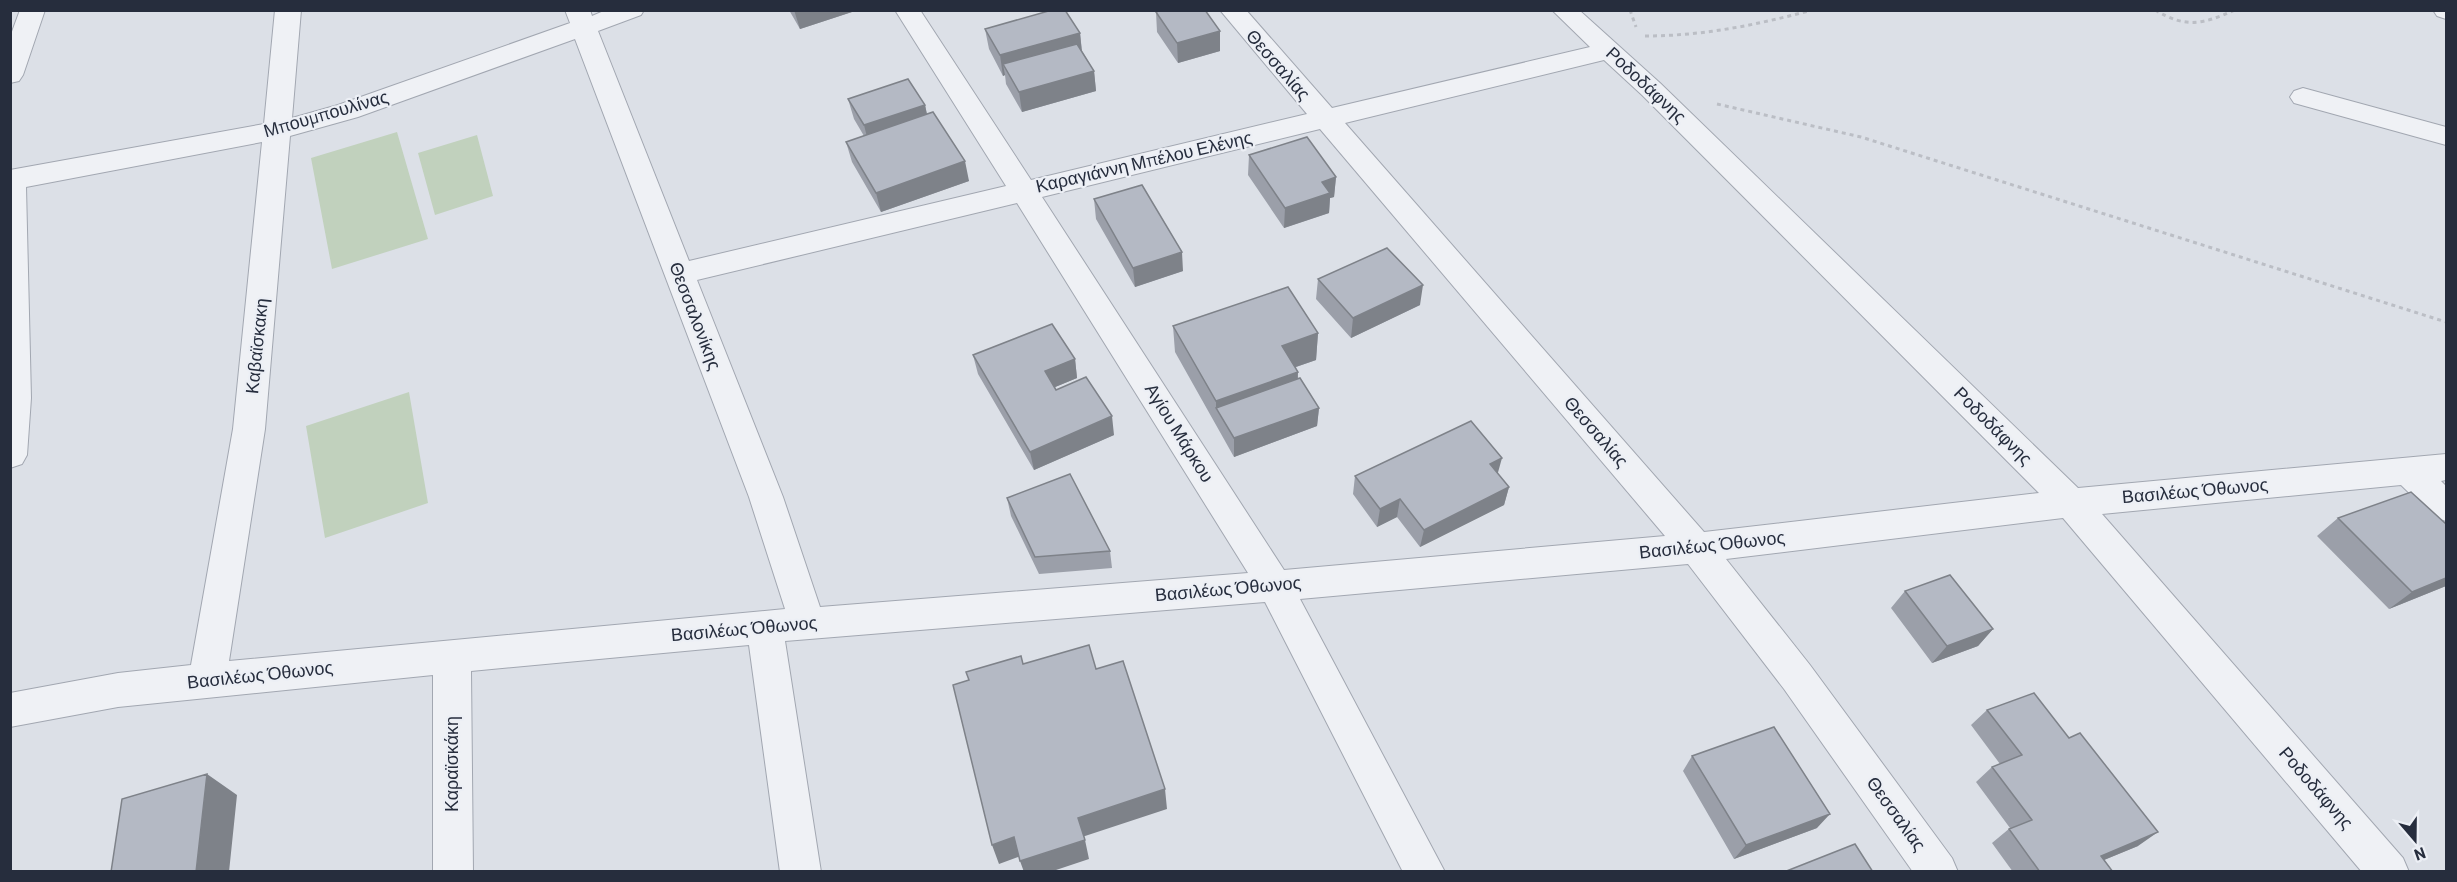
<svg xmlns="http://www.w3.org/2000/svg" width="2457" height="882" font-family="Barlow,sans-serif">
  <rect width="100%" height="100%" fill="#dce0e7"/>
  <!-- green -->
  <path fill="#c1d1bd" d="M397,132l31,107 -96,30 -21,-111z
    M477,135l16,61 -58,19 -17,-62z
    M409,392l19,111 -103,35 -19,-112z"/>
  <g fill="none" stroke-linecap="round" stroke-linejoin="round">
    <defs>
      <path id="minor" d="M20,10h25l-22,65 -4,6 -9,2v-46z
        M275,10h26l-9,108 46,-13 232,-82 -5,-13h25l2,6 14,-6h38l-3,5 -43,16 91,230 317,-75 -111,-176h25l111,170 276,-66 -87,-104h26l86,98 258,-61 -38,-37h27l81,73 418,405 368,-34v26l-5,1 5,5v35l-12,-4 -33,-32 -299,29 301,344 6,14h-47l-299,-354 -337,41 84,106 142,193 6,14h-45l-129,-183 -96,-125 -388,35 145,273h-42l-138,-270 -480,39 36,231h-41l-31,-227 -278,26 2,201h-40v-197l-315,32 -108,20v-34l108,-20 73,-8 42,-236 29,-287 -236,45 5,211 -4,57 -5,9 -12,4v-298l254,-46zM575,39l174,458 36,112 -556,52 36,-232 25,-293 68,-19zM1604,60l38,35 397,398 -335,39 -359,-409zM1320,129l345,407 -381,34 -242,-373zM1017,203l231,370 -428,34 -37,-110 -86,-217z
        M2433,10h13v9l-9,-3z
        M2303,88l143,39v18l-152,-42 -4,-6 4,-6z"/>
    </defs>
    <!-- minor casing -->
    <use href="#minor" stroke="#a2a7b1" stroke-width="2"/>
    <!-- path -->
    <path stroke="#bbbec5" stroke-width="3" stroke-dasharray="4 4" stroke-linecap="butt" d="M1630,10l6,17
      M2155,10c32,19 48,14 80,0
      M1645,36c57,0 112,-11 167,-26
      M1717,104l144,33 585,185"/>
    <!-- minor -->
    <use href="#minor" fill="#eff1f5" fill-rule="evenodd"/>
  </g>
  <!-- wall -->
  <path fill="#9b9fa9" d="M789,10h66v1l-55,18z
    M1156,12l64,39 -42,12 -21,-31z
    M985,29l95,4 2,18 12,20 2,20 -74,21 -16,-28 -1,-9 -2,1 -14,-27z
    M848,99l77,6 2,9 42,67 -88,31 -29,-50 -6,-20 18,-6 -10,-17z
    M1249,155l87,22 -2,20 -4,1 -1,15 -45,15 -36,-53z
    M1094,199l89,72 -48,16 -39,-68z
    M1318,279l102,26 -69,33 -35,-39z
    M1173,326l145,7 -2,27 -20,7 2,12 21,29 -2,18 -83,31 -59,-105z
    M973,355l102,4 2,19 -22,9 1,3 58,45 -80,35 -56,-96z
    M1498,474l11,13 -5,18 -84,42 -23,-30 -20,10 -24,-33 2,-18z
    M1007,498l103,53 2,17 -73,6 -28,-58z
    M2338,518l108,68 -57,23 -72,-73z
    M1905,591l88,38 -15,17 -46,17 -41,-55z
    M1987,710l151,136 -34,14 9,12h-100l-21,-29 18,-15 -34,-46 16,-15 8,-3 -29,-39z
    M1692,756l125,72 -83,31 -51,-88z"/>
  <!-- shaded-wall -->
  <path fill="#7e8289" d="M794,10h61v1l-55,18z
    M1220,31v20l-42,12 -1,-20z
    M1080,33l2,21 -79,10 2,11 -2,1 -3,-21z
    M1094,71l2,20 -74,21 -3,-20z
    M925,105l4,20 -60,20 -5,-20z
    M965,161l4,20 -88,31 -5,-19z
    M1336,177l-2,20 -4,1 -1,15 -45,15 1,-20 37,-26z
    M1182,252l1,19 -48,16 -2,-19z
    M1423,285l-3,20 -69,33 2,-20z
    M1318,333l-2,27 -35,12 1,-26z
    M1075,359l2,19 -29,12 -3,-19z
    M1298,372l-1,26 -81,10v-7z
    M1319,408l-2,18 -83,31v-19z
    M1112,416l2,19 -80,35 -4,-18z
    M1502,458l-5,18 -7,-12z
    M1509,487l-5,18 -84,42 4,-17z
    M1400,499l-3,18 -20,10 3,-18z
    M2446,578v8l-57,23 23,-17z
    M1993,629l-15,17 -46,17 15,-17z
    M207,774l30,21 -8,77h-33z
    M1165,789l2,20 -85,28 -4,-19z
    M1830,814l-13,14 -83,31 12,-14z
    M2158,832l-20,14 -56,23 19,-13z
    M1014,837l7,19 -22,8 -7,-19z
    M1085,840l4,19 -39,13h-26l-4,-11z"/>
  <!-- building -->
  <path fill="#b4b9c4" stroke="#7e8289" stroke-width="1.5" d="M1052,10h13l15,23 -80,22 -15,-26z
    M1161,10h44l15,21 -43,12 -21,-31z
    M1077,44l17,27 -75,21 -16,-28z
    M908,79l17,26 -61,20 -16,-26z
    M933,112l32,49 -89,32 -30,-51z
    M1307,137l29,40 -14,5 8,11 -45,15 -36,-53z
    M1142,185l40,67 -49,16 -39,-69z
    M1387,248l36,37 -70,33 -35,-39z
    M1288,287l30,46 -36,13 16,26 -82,29 -43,-75z
    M1052,324l23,35 -30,12 11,19 30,-13 26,39 -82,36 -57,-97z
    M1300,378l19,30 -85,30 -18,-30z
    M1471,421l31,37 -12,6 19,23 -85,43 -24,-31 -20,10 -25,-33z
    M1070,474l40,77 -75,6 -28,-59z
    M2411,492l35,32v54l-34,14 -74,-74z
    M1950,575l43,54 -46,17 -42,-55z
    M1089,645l7,24 27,-8 42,128 -87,29 7,22 -65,21 -6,-24 -22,8 -39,-160 16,-5 -3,-8 55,-16 2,8z
    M2034,693l35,45 11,-5 78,99 -57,24 12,16h-73l-31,-43 23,-9 -40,-53 30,-12 -35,-45z
    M1774,727l56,87 -84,31 -54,-89z
    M207,774l-11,98h-85l11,-73z
    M1855,844l18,28h-89z"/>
  <g text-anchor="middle" stroke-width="4.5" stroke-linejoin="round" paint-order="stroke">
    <!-- street labels -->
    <g font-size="18" fill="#262d3d" stroke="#eceff5">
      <text transform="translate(1278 65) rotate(49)" y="6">Θεσσαλίας</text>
      <text transform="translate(1646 85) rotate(43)" y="6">Ροδοδάφνης</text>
      <text transform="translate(326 114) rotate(-16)" y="6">Μπουμπουλίνας</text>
      <text transform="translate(1144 162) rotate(-13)" y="6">Καραγιάννη Μπέλου Ελένης</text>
      <text transform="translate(695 316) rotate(69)" y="6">Θεσσαλονίκης</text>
      <text transform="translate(257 346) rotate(-84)" y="6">Καβαϊσκακη</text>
      <text transform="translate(1993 426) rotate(45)" y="6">Ροδοδάφνης</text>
      <text transform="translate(1596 432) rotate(49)" y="6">Θεσσαλίας</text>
      <text transform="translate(1179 433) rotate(58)" y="6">Αγίου Μάρκου</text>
      <text transform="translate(2195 491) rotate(-5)" y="6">Βασιλέως Όθωνος</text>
      <text transform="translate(1712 545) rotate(-6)" y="6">Βασιλέως Όθωνος</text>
      <text transform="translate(1228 589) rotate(-5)" y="6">Βασιλέως Όθωνος</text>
      <text transform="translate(744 629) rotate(-5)" y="6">Βασιλέως Όθωνος</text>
      <text transform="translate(260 675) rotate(-6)" y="6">Βασιλέως Όθωνος</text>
      <text transform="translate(452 764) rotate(-90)" y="6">Καραϊσκάκη</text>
      <text transform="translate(2316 788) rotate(49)" y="6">Ροδοδάφνης</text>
      <text transform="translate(1896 814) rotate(54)" y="6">Θεσσαλίας</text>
    </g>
  </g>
  <!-- border -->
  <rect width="2457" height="882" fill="none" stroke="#262d3d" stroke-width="24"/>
  <!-- north arrow -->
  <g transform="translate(2415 840) rotate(160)" stroke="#eceff5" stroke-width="4.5" paint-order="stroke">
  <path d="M0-4.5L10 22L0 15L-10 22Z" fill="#262d3d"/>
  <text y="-9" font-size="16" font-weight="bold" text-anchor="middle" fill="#262d3d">N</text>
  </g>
</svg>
